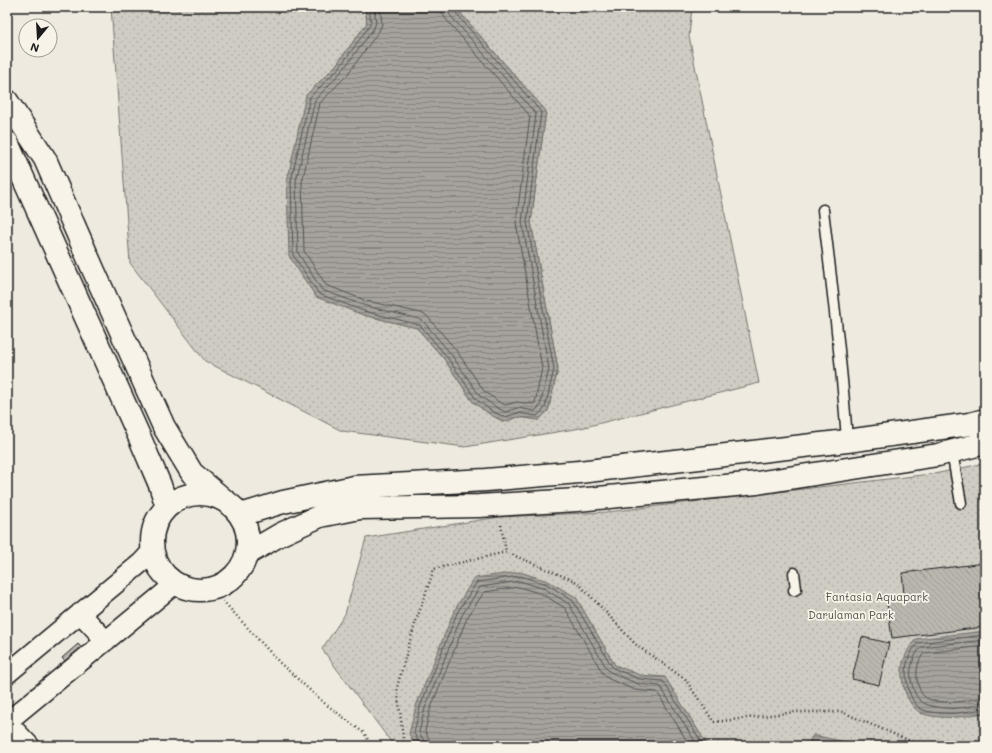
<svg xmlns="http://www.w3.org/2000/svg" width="992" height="753" font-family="Mali,sans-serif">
  <defs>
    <pattern id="grass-dots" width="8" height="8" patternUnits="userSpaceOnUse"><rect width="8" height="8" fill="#cfccc3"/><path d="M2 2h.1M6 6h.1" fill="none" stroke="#b1afa7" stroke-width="1.8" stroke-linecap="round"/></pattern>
    <pattern id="water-rules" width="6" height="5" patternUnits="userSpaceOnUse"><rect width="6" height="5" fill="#a6a39d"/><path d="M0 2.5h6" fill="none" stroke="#86847f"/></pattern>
    <pattern id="building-back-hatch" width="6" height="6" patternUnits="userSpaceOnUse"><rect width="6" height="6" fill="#bab7af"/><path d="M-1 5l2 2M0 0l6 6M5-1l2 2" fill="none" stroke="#9f9d96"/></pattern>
  </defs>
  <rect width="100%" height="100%" fill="#eeeae0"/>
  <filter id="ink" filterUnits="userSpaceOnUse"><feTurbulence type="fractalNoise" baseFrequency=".025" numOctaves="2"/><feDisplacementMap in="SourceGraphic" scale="8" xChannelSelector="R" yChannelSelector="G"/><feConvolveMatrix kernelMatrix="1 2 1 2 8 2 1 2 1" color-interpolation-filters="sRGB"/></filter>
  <g filter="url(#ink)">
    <!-- grass -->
    <path fill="url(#grass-dots)" stroke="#767470" d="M111,7h254l2,16 -31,42 -30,30 57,220 54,13 27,31 29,43 18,13 13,7 14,-5 21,3 9,-9 10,-42 -27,-147 15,-111 -91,-104h237l-3,29 70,347 -178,45 -116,19 -123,-16 -137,-70 -75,-98z
      M985,463v283h-591l-72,-97 23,-35 21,-76 133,-21 108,-5 332,-39z"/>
    <!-- water -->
    <path fill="url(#water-rules)" stroke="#6f6d69" d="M365,7h90l91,104 -15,111 27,147 -10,42 -9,9 -21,-3 -14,5 -13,-7 -18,-13 -29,-43 -27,-31 -54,-13 -47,-18 -27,-41 -2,-75 19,-86 30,-30 31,-42z
      M520,572l28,9 28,16 39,68 25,10 25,2 43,69h-292l-7,-12 7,-28 38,-95 20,-33z
      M985,631v83c-10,-1 -18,3 -28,3 -9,1 -28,0 -36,-4 -10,-5 -16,-19 -18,-29 -4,-17 2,-32 13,-45z
      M813,735l50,11h-56z"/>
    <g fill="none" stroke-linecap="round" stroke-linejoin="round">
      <!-- shore -->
      <path stroke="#535250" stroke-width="1" d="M369,7l2,15 -1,3 -31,43 -29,29 -19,84 2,74 26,39 45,17 56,14 27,32 29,42 17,13 12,5 13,-4 19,3 8,-8 9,-39 -27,-147 14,-110 -87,-101 -1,-4
        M374,7l2,15 -2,6 -32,43 -27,29 -19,81 2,72 24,37 44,16 53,13 4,2 28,33 29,42 16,11 9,5 12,-4 18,3 5,-5 9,-37 -27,-147 14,-108 -86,-99 -2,-4v-4
        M380,7l2,17 -3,7 -32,44 -27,28 -18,79 2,69 22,34 41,16 54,12 6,3 29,34 28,41 15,11 6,3 12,-3 16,2 2,-1 7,-35 -26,-145 14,-107 -85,-98 -3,-6v-5
        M985,635l-67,8c-10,11 -14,24 -11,39 1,9 6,22 14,27 6,4 29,5 37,4 9,-1 18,-4 27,-3
        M985,640l-64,7c-7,8 -12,21 -10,32 4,23 12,27 34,29 4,0 8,1 12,0 10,0 18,-4 28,-3
        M985,646l-61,7c-6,7 -8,17 -7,26 3,19 10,22 28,23 4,0 8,0 12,0 10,-1 18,-4 28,-3
        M419,746v-3l-5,-10 6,-26 37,-94 20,-31 43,-6 27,8 26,17 40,67 26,11 24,2 41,65
        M424,746v-5l-5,-9 6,-24 37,-93 18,-28 40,-6 25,8 24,15 38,65 3,3 28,12 22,2 38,60
        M430,746l-1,-7 -4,-8 5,-21 37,-92 17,-26 35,-5 23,7 23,14 37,64 3,4 4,3 26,11 22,2 33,54"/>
    </g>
    <!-- building -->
    <path fill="url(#building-back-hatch)" stroke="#1c1c1c" d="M985,563v64l-93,11 -6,-41 18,-3 -2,-21z
      M862,637l27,6 -10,42 -27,-6z
      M78,644l8,9 -17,13 -7,-8z"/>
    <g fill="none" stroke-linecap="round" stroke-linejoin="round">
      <defs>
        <path id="lane" d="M823,210c9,77 19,153 24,231
          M952,452l9,51
          M794,573l2,16 -2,1"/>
        <path id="street" d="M80,613l26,28
          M7,674l135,-112 10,-11
          M7,722l168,-138
          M7,722l23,24"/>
        <path id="secondary" d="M7,101l38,58 48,110 71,158 28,46 32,27
          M7,142l132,294 21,49 7,22
          M152 542a48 48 0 1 1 96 0a48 48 0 1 1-96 0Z
          M241,515l42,-13 71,-15 132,-7 93,-8 268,-31 123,-17 15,-4
          M247,554l34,-20 39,-18 40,-8 119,-2 98,-6 180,-17 181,-28 47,-12"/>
      </defs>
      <!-- lane casing -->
      <use href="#lane" stroke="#1c1c1c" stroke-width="13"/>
      <!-- street casing -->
      <use href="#street" stroke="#1c1c1c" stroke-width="22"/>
      <!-- secondary casing -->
      <use href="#secondary" stroke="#1c1c1c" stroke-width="25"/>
      <!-- path -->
      <path stroke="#1c1c1c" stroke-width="2.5" stroke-dasharray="1 3" stroke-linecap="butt" d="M501,525l5,27
        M212,589l68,74 43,39 41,31 8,13
        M404,746l-7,-59 17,-60 20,-58 72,-17 71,30 27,28 31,34 50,35 29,43 81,-10h47l80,34"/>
      <!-- lane -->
      <use href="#lane" stroke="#f7f3e8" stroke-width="10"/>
      <!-- street -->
      <use href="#street" stroke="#f7f3e8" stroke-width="19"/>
      <!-- secondary -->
      <use href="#secondary" stroke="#f7f3e8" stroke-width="22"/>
    </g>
  </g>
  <g text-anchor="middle" stroke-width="3.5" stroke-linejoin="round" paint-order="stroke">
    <!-- park labels -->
    <g font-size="11" fill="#52514e" stroke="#f7f3e8">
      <text x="877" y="601">Fantasia Aquapark</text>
      <text x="851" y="619">Darulaman Park</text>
    </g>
  </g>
  <!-- margin -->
  <rect width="992" height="753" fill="none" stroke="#f7f3e8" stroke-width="24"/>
  <rect x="12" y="12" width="968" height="729" fill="none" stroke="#1c1c1c" stroke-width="1.5" filter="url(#ink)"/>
  <!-- north arrow -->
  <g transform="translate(38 38) rotate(198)"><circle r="19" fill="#f7f3e8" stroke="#9f9d96"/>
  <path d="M0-3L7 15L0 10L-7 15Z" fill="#1c1c1c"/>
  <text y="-6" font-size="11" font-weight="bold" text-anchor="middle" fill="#1c1c1c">N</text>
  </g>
</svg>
